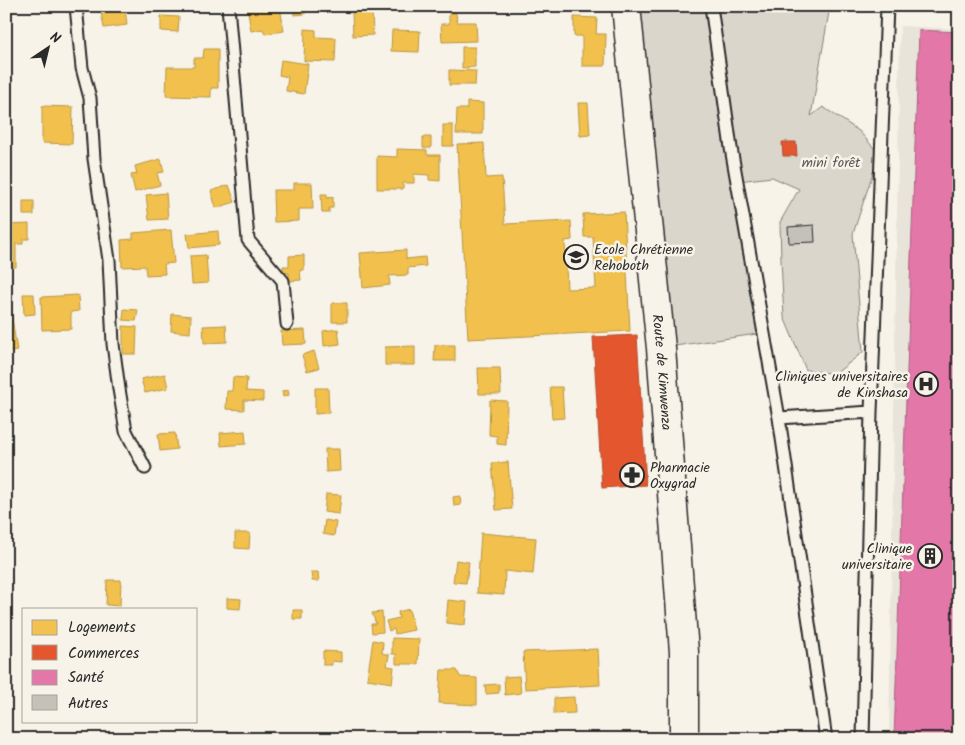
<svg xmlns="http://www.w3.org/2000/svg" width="965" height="745" font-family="Kalam,sans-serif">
  <rect width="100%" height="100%" fill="#f7f3e8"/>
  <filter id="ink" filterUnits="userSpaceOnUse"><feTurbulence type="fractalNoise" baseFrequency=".02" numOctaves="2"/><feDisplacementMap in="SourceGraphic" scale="10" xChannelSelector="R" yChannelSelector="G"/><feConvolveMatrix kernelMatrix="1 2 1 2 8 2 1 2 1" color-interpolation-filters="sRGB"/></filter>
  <g filter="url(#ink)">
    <!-- built -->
    <path fill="#e8e4da" d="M900,26l59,3v710h-70z"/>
    <!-- green -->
    <path fill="#dad6cc" stroke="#82807c" d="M626,6h204l-19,110 12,-9 36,24 20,23 -26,80 10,118 -28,22 -29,-4 -22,-53 -3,-57 -1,-38 19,-33 -27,-12 -34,4 26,152 -103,15z"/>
    <!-- homes -->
    <path fill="#f2c14e" stroke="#b69444" d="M247,6h33l4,25 -19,3 -2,-5 -12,2z
      M293,6h11l1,8 -11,1z
      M351,6h16l-16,3z
      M125,9l2,16 -23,3 -3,-16z
      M372,10l1,25 -20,1 -1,-25z
      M449,13h7l1,9h19l1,19 -35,1 -1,-18h8z
      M161,16l18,1 -1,15 -17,-1z
      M574,17l23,1 -1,16h10l-1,32h-23v-30h-8z
      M305,29l11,1v7l20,1 -1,24 -31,-1z
      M392,30l28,1 -1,21 -28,-1z
      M462,47h13v20l-13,1z
      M204,49h14v39h-7v9l-45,-1 1,-29h27v-9h9z
      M281,60l27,4 -4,30 -18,-3 2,-14 -9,-2z
      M449,70l27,1 -1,14h-26z
      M467,102l16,1v31h-27l1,-25h10z
      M578,103h10l2,32 -10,1z
      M42,106l31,1 -1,37 -30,-1z
      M443,125h10v21h-10z
      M423,137h8v11h-8z
      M484,143l2,35 16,-1 3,47 66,-3 1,19 -7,1 2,48 29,-1 -3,-51h-9l-1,-23 41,-2 6,119 -162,8 -11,-195z
      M397,149l30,1v5h13v26l-11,-1v-5l-15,-1v9h-11v6h-26v-33l20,1z
      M161,159l3,13 -7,1 3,12 -25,7 -4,-17 6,-1 -2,-8z
      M6,174h2v24h-2z
      M294,183h18l1,26h-14v12l-25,1 -1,-32h21z
      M229,185l6,17 -19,6 -5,-17z
      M166,193l2,26 -19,1 -3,-25z
      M321,194h6v4l6,-1v11h-4v5h-7z
      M23,201h11v14h-11z
      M29,224v15h-6v5h-7v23h-10l2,-42z
      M171,230l3,33 -10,1 1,10 -19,1 -1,-9 -23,1 -1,-27 12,-1v-6z
      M218,231l1,14 -30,3 -2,-14z
      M406,250v9l19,-2 1,9 -18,2v7l-19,1 1,9 -27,3 -3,-35z
      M206,255l2,28 -16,1 -2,-28z
      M304,255v15h-4l1,10 -12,1v-8h-6v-7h6v-10z
      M6,291h2l9,60 -11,2z
      M23,294h11l1,20 -11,1z
      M78,295l1,16 -8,1v17l-29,1 -1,-33z
      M332,303h15v19h-15z
      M124,309l14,1 -2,11 -13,-1z
      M172,314l19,2 -1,17 -19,-2z
      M226,325l1,17 -23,1 -1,-17z
      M123,326l14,1 -1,27h-13z
      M338,329l2,15 -16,2 -1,-15z
      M305,330l1,14 -24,1 -1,-14z
      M435,345h20v16h-21z
      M415,346v19h-30v-18z
      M314,351l5,17 -12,3 -5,-16z
      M478,368h22l1,26h-22z
      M165,374l3,14 -23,5 -4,-14z
      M233,377l14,1 -1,13 17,1v9l-19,-1v10l-18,-1 1,-18h5z
      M550,387h12l2,31 -12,1z
      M315,388h13l1,25 -14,1z
      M288,390l1,5 -6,2 -1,-6z
      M490,400l17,1 -1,44 -9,-1v-8l-8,-1z
      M245,431l1,13 -25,2 -1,-13z
      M175,433l2,16 -17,2 -2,-17z
      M325,449h14l1,22 -14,1z
      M508,462l4,47 -16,1 -4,-47z
      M326,494l15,1 -2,19 -15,-2z
      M460,496l1,9 -7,1 -1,-9z
      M325,520l11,2 -2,14 -11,-2z
      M235,533h15l-1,16 -14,-1z
      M481,533l55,5 -3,36 -28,-3 -1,24 -27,-2z
      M456,560l13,2 -3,21 -13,-1z
      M311,572h7l1,9h-7z
      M107,580h14l-1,26 -14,-1z
      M227,598l14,1 -1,10 -13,-1z
      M448,600l19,2 -2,23 -19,-2z
      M409,609l5,21 -19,4 -1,-5 -5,2 -3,-10 13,-3 -1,-6z
      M293,610h9v9h-9z
      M382,612l1,20 -11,1 -1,-9h5l-4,-11z
      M392,638l27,1 -1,25h-22v-10h-4z
      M373,640l10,2 -1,11 7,2 -2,11 7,1 -2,16 -25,-4z
      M598,649l2,36 -75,4 -2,-37z
      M323,651l18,1v10l-9,-1v4h-9z
      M441,670h16l3,7 17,1v27l-38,-2z
      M519,676l2,17 -16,2 -1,-18z
      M499,684v9l-13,1 -1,-9z
      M574,697l1,16 -21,1v-16z"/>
    <!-- shops -->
    <path fill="#e4572e" stroke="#ac4a2d" d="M782,142h14l1,14h-14z
      M637,335l9,150 -44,3 -9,-151z"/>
    <!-- health -->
    <path fill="#e377a8" stroke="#ac6082" d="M919,30l40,2v707h-65z"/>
    <!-- building -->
    <path fill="#c4c1b9" stroke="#2b2b2b" d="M956,14h3v10h-2z
      M814,225l1,17 -26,1 -1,-16z"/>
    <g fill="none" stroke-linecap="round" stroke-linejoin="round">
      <defs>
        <path id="service" d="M76,6l6,62 8,30 4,61 15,101 4,84 6,45 7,42 19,37
          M228,6l20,234 35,41 4,43
          M711,6l20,142 48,270 47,321
          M779,418l92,-6
          M863,739l8,-327 16,-406"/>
        <g id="tertiary">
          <path id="s1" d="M626,6l35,342 23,304v87"/>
        </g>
      </defs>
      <!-- service casing -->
      <use href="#service" stroke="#2b2b2b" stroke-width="15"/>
      <!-- tertiary casing -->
      <use href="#tertiary" stroke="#2b2b2b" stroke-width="31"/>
      <!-- service -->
      <use href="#service" stroke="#f7f3e8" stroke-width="11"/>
      <!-- tertiary -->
      <use href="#tertiary" stroke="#f7f3e8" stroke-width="28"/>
    </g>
  </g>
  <!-- icons -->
  <defs>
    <symbol id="school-ring" viewBox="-11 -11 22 22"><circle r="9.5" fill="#f7f3e8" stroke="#2b2b2b" stroke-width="1.5"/><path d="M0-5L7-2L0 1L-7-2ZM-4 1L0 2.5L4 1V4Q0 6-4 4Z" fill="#2b2b2b"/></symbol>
    <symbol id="hospital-ring" viewBox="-11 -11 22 22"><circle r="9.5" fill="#f7f3e8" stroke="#2b2b2b" stroke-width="1.5"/><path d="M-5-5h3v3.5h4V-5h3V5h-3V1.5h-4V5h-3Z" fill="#2b2b2b"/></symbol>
    <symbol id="pharmacy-ring" viewBox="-11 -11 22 22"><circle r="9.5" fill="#f7f3e8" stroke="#2b2b2b" stroke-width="1.5"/><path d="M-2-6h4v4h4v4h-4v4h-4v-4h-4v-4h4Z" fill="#2b2b2b"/></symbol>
    <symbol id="building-ring" viewBox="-11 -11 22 22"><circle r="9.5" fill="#f7f3e8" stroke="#2b2b2b" stroke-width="1.5"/><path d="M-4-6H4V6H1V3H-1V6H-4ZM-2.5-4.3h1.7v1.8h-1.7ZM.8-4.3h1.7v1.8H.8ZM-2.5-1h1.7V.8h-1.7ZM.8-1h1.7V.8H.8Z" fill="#2b2b2b"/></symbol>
  </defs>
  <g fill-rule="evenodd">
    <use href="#school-ring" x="562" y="243" width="28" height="28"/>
    <use href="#hospital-ring" x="912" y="370" width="28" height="28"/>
    <use href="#pharmacy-ring" x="618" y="461" width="28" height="28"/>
    <use href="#building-ring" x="916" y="542" width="28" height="28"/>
  </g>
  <g text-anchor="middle" stroke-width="5" stroke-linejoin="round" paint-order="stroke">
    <!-- park labels -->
    <g font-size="14" fill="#575653" stroke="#f7f3e8">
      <text x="831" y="167">mini forêt</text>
    </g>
    <!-- poi labels -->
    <g font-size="14" fill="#2b2b2b" stroke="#f7f3e8" text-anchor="start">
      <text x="594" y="254">Ecole Chrétienne<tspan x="594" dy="16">Rehoboth</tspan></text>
      <text x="908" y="381" text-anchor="end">Cliniques universitaires<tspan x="908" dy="16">de Kinshasa</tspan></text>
      <text x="650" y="472">Pharmacie<tspan x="650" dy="16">Oxygrad</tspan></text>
      <text x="912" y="553" text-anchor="end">Clinique<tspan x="912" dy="16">universitaire</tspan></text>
    </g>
    <!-- street labels -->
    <g font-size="14" fill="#2b2b2b" stroke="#f7f3e8">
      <text dy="5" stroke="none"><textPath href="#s1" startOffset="368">Route de Kimwenza</textPath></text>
    </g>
  </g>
  <!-- margin -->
  <rect width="965" height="745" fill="none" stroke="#f7f3e8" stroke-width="25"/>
  <rect x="12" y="12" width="940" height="720" fill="none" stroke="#2b2b2b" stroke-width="2" filter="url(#ink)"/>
  <!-- legend -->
  <rect x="22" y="608" width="175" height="115" fill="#f7f3e8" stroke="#a5a39c"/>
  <rect x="32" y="620" width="25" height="15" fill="#f2c14e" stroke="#a5a39c"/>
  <text x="68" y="632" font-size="15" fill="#2b2b2b">Logements</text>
  <rect x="32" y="645" width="25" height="15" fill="#e4572e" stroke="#a5a39c"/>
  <text x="68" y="658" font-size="15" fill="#2b2b2b">Commerces</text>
  <rect x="32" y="670" width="25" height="15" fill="#e377a8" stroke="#a5a39c"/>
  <text x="68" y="682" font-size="15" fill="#2b2b2b">Santé</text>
  <rect x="32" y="695" width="25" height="15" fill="#c4c1b9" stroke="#a5a39c"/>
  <text x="68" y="708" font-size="15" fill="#2b2b2b">Autres</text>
  <!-- north arrow -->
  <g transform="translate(48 48) rotate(35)" stroke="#f7f3e8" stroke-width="4" paint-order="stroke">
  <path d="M0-4L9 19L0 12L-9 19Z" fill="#2b2b2b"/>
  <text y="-8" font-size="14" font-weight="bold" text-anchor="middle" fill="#2b2b2b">N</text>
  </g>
</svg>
